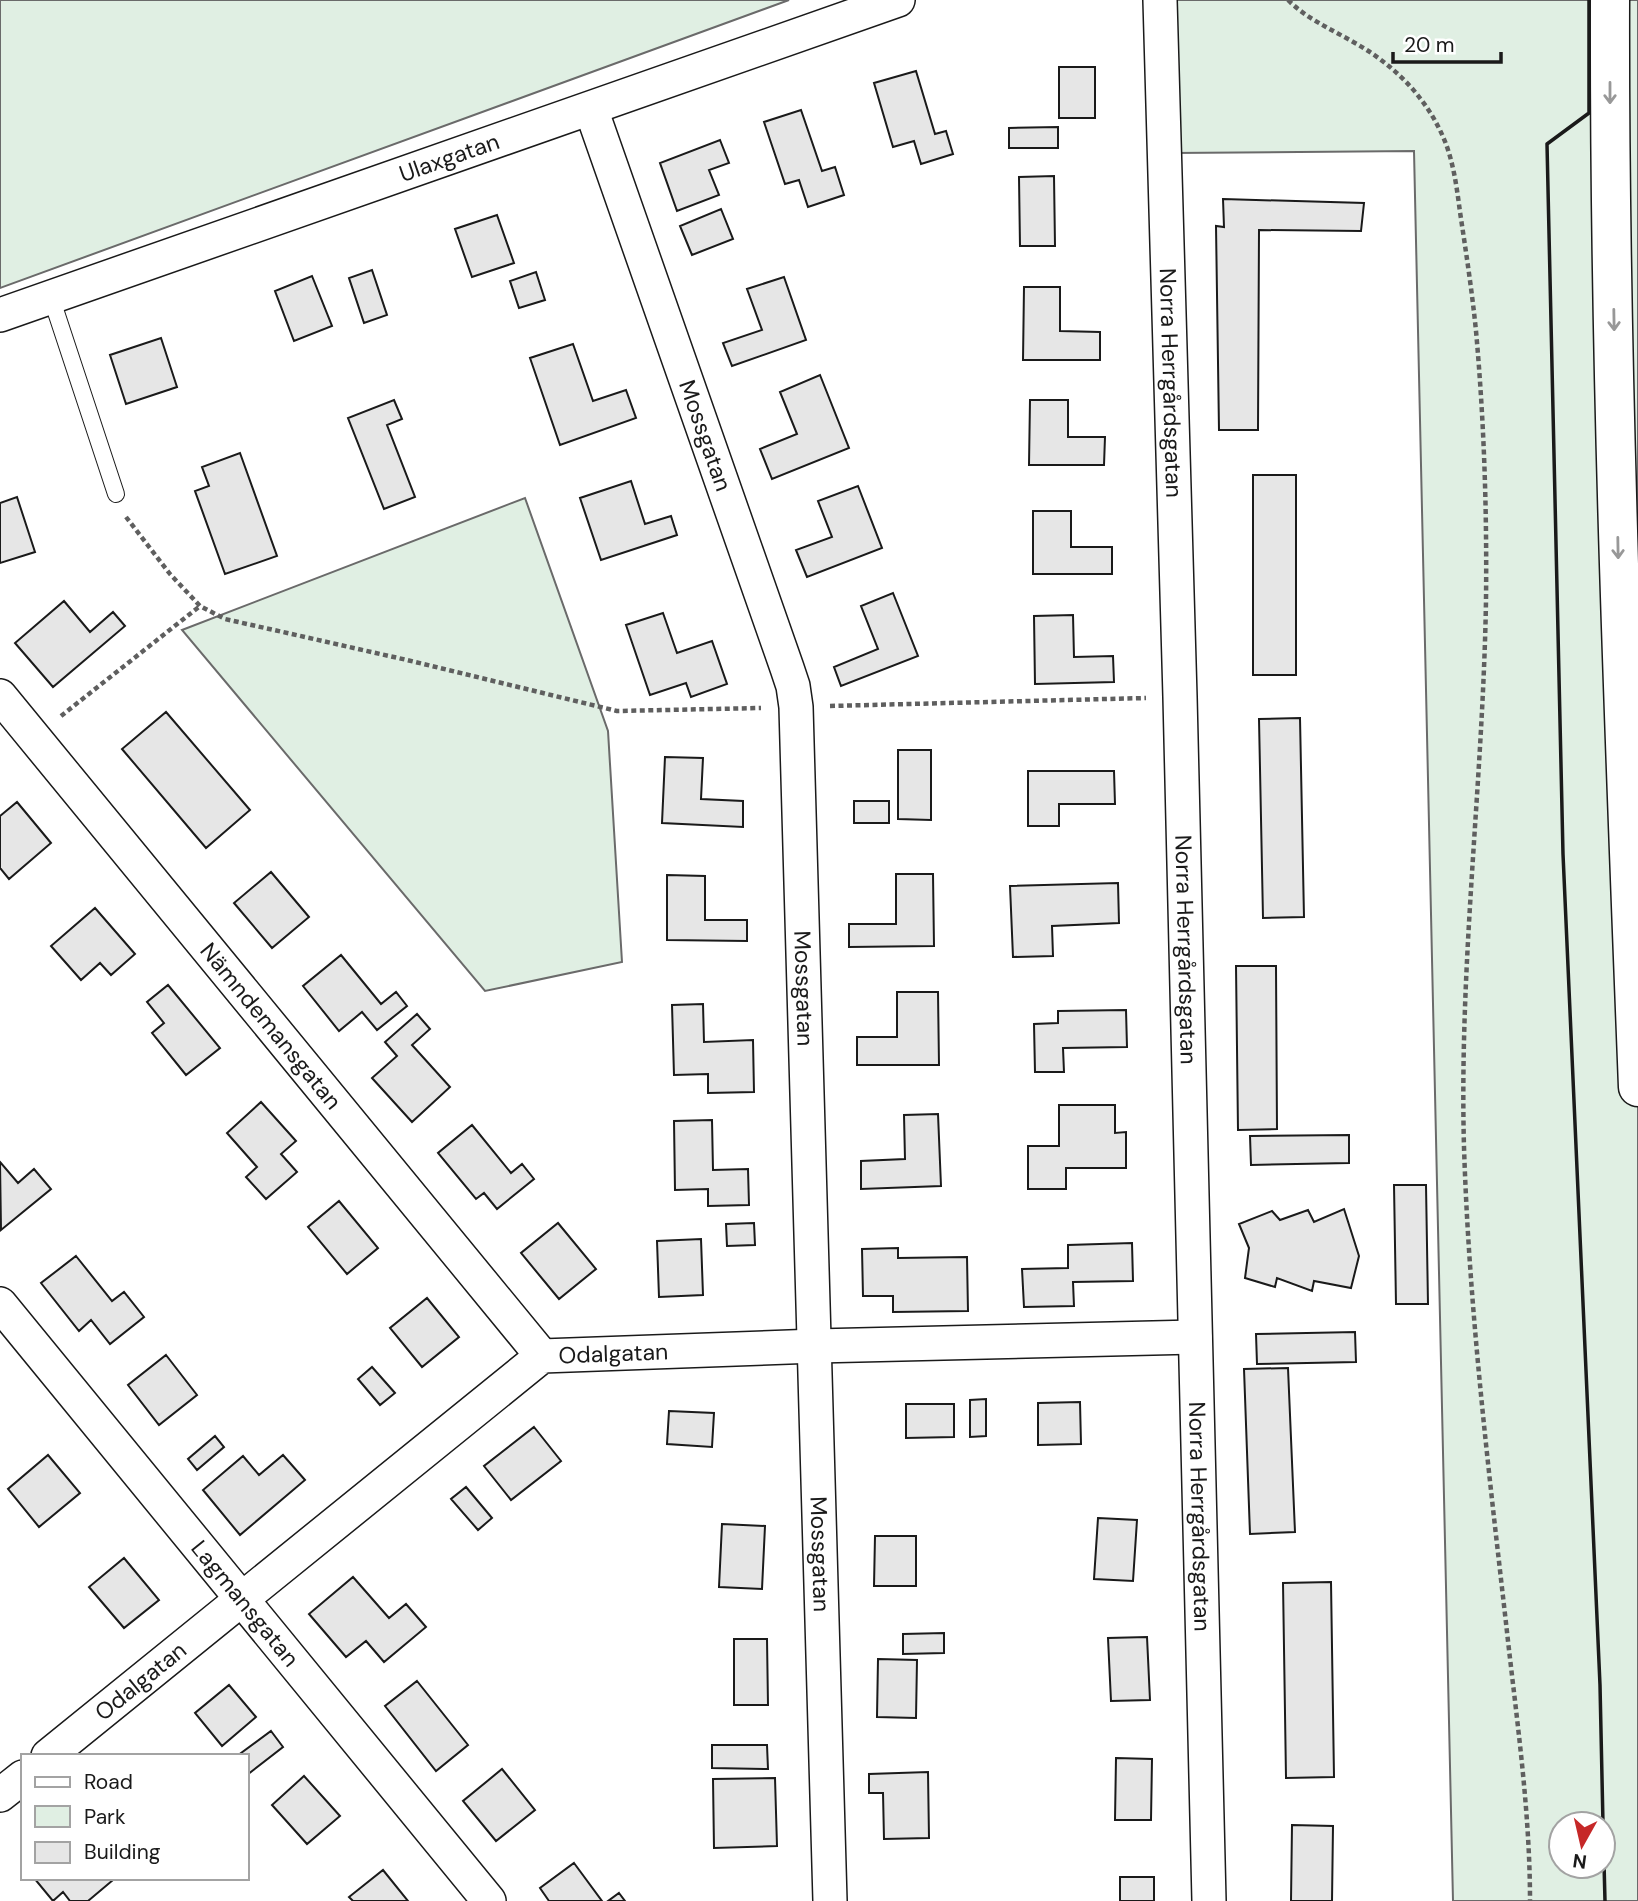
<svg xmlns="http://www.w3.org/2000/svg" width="1638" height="1901" font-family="'DM Sans',sans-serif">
  <rect width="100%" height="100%" fill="#fff"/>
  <!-- green -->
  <path fill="#e0efe3" stroke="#6a6a6a" stroke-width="2" fill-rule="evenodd" d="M0,0h789l-789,288z
    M1169,0h469v1901h-185l-39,-1750 -241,2zM1561,1824h42v42h-42z
    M525,498l83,233 14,231 -137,29 -303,-361z"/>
  <!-- building -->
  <path fill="#e6e6e6" stroke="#1a1a1a" stroke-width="2" d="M1059,67h36v51h-36z
    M916,71l19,63 11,-3 7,23 -32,10 -7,-23 -21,6 -19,-64z
    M801,110l21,61 13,-4 9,28 -36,12 -9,-27 -14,4 -21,-62z
    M1058,127v21h-49v-20z
    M720,140l9,23 -20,7 10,25 -42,16 -17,-48z
    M1054,176l1,70h-35l-1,-69z
    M1223,199l141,4 -3,28 -102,-1 -1,200h-39l-3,-204 8,1z
    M721,209l12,30 -41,16 -12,-29z
    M497,215l17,48 -42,14 -17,-48z
    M372,270l15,45 -23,8 -15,-45z
    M536,272l9,28 -26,8 -9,-27z
    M312,276l20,50 -38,15 -19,-50z
    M784,277l22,63 -74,26 -9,-23 39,-13 -15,-41z
    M1024,287h36v44l40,1v28h-77z
    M161,338l16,49 -51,17 -16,-49z
    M573,344l20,57 33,-11 10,28 -76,27 -30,-87z
    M820,375l29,73 -77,31 -12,-30 37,-15 -17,-42z
    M394,400l8,19 -15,6 28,72 -31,12 -36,-91z
    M1030,400h38v37h37l-1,28h-75z
    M240,453l37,103 -52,18 -30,-83 14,-5 -7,-19z
    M1253,475h43v200h-43z
    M631,481l14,43 26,-8 6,19 -76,25 -21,-62z
    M858,486l24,62 -75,29 -11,-27 36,-13 -14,-36z
    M17,497l18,55 -35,11v-60z
    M1033,511h38v36h41v27h-79z
    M893,593l25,63 -77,30 -7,-19 44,-18 -17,-43z
    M64,601l26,31 23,-20 12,14 -72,61 -38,-44z
    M663,613l14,40 35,-12 15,43 -36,13 -5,-14 -36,12 -24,-70z
    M1073,615l1,42 39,-1 1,26 -79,2 -1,-68z
    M166,712l84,98 -44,38 -84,-99z
    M1300,718l4,199 -41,1 -4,-199z
    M898,750h33v70l-33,-1z
    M665,757l38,1 -2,41 42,2v26l-81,-4z
    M1028,771h86l1,33h-56v22h-31z
    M854,801h35v22h-35z
    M17,802l34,41 -42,36 -9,-11v-52z
    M271,872l38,45 -37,31 -38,-45z
    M896,874h37l1,72 -85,1v-23h47z
    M667,875l38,1v44h42v21l-80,-1z
    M1118,883l1,40 -67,3 1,30 -40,1 -3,-71z
    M95,908l40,46 -24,21 -11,-12 -19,17 -30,-34z
    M341,955l40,49 15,-12 11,14 -30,24 -15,-18 -23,19 -36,-45z
    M1236,966h40l1,163 -39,1z
    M168,985l52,63 -34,27 -34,-42 12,-10 -17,-21z
    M897,992h41l1,73h-82v-28h40z
    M703,1004l1,38 49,-2 1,52 -46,1v-19l-34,1 -2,-70z
    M1126,1010l1,37 -64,1 1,24h-29l-1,-48 24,-1v-12z
    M417,1014l13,15 -18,16 38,42 -38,35 -40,-44 25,-22 -12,-14z
    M261,1102l35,39 -15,13 16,18 -31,27 -20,-22 11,-10 -30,-34z
    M1059,1105h56v28l11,-1v36h-60v21h-38v-43h31z
    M938,1114l3,72 -80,3v-28l44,-2 -1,-44z
    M712,1120l1,50 35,-1 1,36 -41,1v-17l-33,1 -1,-69z
    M472,1125l39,48 11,-9 12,15 -37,30 -13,-16 -8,6 -38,-46z
    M1349,1135v28l-98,2 -1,-29z
    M0,1162l18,21 16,-14 17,20 -50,41z
    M1394,1185h32l2,119h-32z
    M339,1201l39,47 -31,26 -39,-47z
    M1344,1209l15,47 -8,32 -37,-7 -2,10 -35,-13 -2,9 -30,-9 4,-30 -10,-24 33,-13 8,9 28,-10 6,12z
    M558,1223l38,46 -37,30 -38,-46z
    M754,1223l1,22 -28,1 -1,-22z
    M701,1239l2,56 -44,2 -2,-56z
    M1132,1243l1,38 -60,1 1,24 -50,1 -2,-38 46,-1v-23z
    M898,1248v10l69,-1 1,54 -75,1v-16h-30l-1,-47z
    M76,1256l36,45 12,-9 20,25 -34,27 -19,-24 -12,11 -38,-48z
    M427,1298l32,39 -37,30 -32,-39z
    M1355,1332l1,30 -99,2 -1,-30z
    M166,1355l31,40 -38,30 -31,-40z
    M372,1367l23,26 -15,12 -22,-26z
    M1288,1368l7,164 -45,2 -6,-165z
    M986,1399v37l-16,1v-37z
    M1080,1402l1,42 -43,1v-42z
    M906,1404h48v33l-48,1z
    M669,1411l45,2 -2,34 -45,-3z
    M534,1427l27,34 -50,39 -27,-34z
    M215,1436l9,11 -27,23 -9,-11z
    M48,1455l32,38 -41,34 -31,-38z
    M283,1455l22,25 -65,55 -37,-45 40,-34 16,19z
    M466,1487l26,31 -14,12 -27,-31z
    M1098,1518l39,2 -4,61 -39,-2z
    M722,1524l43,2 -3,63 -43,-2z
    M875,1536h41v50h-42z
    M124,1558l35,42 -35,28 -35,-41z
    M353,1577l36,41 17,-14 20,23 -42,35 -18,-21 -20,16 -37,-43z
    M1331,1582l3,195 -48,1 -3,-195z
    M944,1633v20l-41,1v-20z
    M1147,1637l3,63 -39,1 -3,-63z
    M734,1639h33l1,66h-34z
    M878,1659l39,1 -1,58 -39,-1z
    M417,1681l51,64 -32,26 -51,-65z
    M229,1685l27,32 -34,29 -27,-33z
    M271,1731l12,16 -36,28v-19h-10z
    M712,1745h55l1,24 -56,-1z
    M1116,1758l36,1 -1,61h-36z
    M502,1769l33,41 -39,31 -33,-40z
    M928,1772l1,66 -45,1 -1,-46h-14v-19z
    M304,1776l36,40 -33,28 -35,-39z
    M775,1778l2,68 -63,2 -1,-69z
    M1292,1825l41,1 -1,75h-41z
    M574,1863l28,38h-53l-9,-13z
    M383,1870l25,31h-55l-4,-4z
    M1120,1877h34v24h-34z
    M34,1878h77l2,2 -25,21h-18l-7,-9 -10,9z
    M619,1893l6,8h-17z"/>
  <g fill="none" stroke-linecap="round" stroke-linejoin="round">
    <defs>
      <path id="service" d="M51,297l65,197"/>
      <g id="minor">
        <path id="s1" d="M1160,0l20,697 29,1204"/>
        <path id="s2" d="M591,109l196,559 6,18 3,21 34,1194"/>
        <path id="s3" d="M0,315l898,-315"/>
        <path id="s4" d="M0,696l542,660"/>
        <path id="s5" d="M0,1304l489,597"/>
        <path id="s6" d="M48,1756l494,-400 274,-10 379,-9"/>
        <path d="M0,1795l23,-18"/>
      </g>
      <path id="trunk" d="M1610,0c-1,363 14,725 28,1087"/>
    </defs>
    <!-- service casing -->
    <use href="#service" stroke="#1a1a1a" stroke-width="18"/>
    <!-- minor casing -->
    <use href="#minor" stroke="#1a1a1a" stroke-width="36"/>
    <!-- trunk casing -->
    <use href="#trunk" stroke="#1a1a1a" stroke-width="41"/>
    <!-- path -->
    <path stroke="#5f5f5f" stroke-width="4.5" stroke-dasharray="5 3.5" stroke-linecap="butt" d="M1288,0c19,19 43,29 67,43 41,23 74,57 91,101 8,22 11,45 14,68 6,40 12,79 16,119 8,89 11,179 10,269 -3,182 -27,364 -22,547 5,160 24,318 42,476 10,92 24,185 24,278
      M126,517l44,57 30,32 25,13 182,41 210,51 144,-3
      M830,706l316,-8
      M61,716l139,-110"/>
    <!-- service -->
    <use href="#service" stroke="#fff" stroke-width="16"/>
    <!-- minor -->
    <use href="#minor" stroke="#fff" stroke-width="33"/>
    <!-- trunk -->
    <use href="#trunk" stroke="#fff" stroke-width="38"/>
    <!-- wall -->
    <path stroke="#1a1a1a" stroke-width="3.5" d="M1589,0v113l-42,31 16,710 37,831 3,139
      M1603,1824l2,77"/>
  </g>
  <!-- one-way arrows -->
  <defs><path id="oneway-shaft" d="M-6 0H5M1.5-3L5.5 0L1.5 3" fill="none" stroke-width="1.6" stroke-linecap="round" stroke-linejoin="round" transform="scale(1.75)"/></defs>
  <g stroke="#989898">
    <use href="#oneway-shaft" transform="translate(1610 93) rotate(90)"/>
    <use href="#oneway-shaft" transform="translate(1614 320) rotate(89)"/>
    <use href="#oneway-shaft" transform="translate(1618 548) rotate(89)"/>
  </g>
  <g text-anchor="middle" stroke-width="5" stroke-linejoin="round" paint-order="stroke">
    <!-- street labels -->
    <g font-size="23" fill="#1a1a1a" stroke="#fff">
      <text dy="8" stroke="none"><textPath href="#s3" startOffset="476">Ulaxgatan</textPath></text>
      <text dy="8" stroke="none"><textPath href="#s1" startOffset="383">Norra Herrgårdsgatan</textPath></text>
      <text dy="8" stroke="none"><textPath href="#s2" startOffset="346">Mossgatan</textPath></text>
      <text dy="8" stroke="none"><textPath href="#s1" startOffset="950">Norra Herrgårdsgatan</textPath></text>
      <text dy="8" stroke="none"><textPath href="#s2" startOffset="914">Mossgatan</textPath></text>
      <text dy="8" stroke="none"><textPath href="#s4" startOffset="427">Nämndemansgatan</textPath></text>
      <text dy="8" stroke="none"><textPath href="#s6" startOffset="707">Odalgatan</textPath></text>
      <text dy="8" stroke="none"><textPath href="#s1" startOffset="1517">Norra Herrgårdsgatan</textPath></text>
      <text dy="8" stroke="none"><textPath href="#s2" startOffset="1480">Mossgatan</textPath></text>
      <text dy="8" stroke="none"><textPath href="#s5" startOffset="387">Lagmansgatan</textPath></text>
      <text dy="8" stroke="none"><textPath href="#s6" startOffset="119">Odalgatan</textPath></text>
    </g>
  </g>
  <!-- legend -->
  <rect x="21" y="1754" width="228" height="126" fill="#ffffff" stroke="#a3a3a3" stroke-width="2"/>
  <rect x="35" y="1777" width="35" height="10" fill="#ffffff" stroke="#a3a3a3" stroke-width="2"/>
  <text x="84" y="1789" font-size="21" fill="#1a1a1a">Road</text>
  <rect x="35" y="1806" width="35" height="21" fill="#e0efe3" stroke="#a3a3a3" stroke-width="2"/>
  <text x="84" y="1824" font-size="21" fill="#1a1a1a">Park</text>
  <rect x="35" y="1842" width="35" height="21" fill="#e6e6e6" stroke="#a3a3a3" stroke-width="2"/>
  <text x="84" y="1859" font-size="21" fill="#1a1a1a">Building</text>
  <!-- north arrow -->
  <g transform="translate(1582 1845) rotate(188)"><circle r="33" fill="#ffffff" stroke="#a3a3a3" stroke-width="2"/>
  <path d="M0-5L12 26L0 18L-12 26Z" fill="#c62828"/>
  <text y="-10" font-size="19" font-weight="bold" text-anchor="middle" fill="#1a1a1a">N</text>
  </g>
  <!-- scale -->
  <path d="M1393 52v10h108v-10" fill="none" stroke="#1a1a1a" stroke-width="3.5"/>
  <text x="1404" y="52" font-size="21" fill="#1a1a1a" stroke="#ffffff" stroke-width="5" paint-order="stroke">20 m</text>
</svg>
